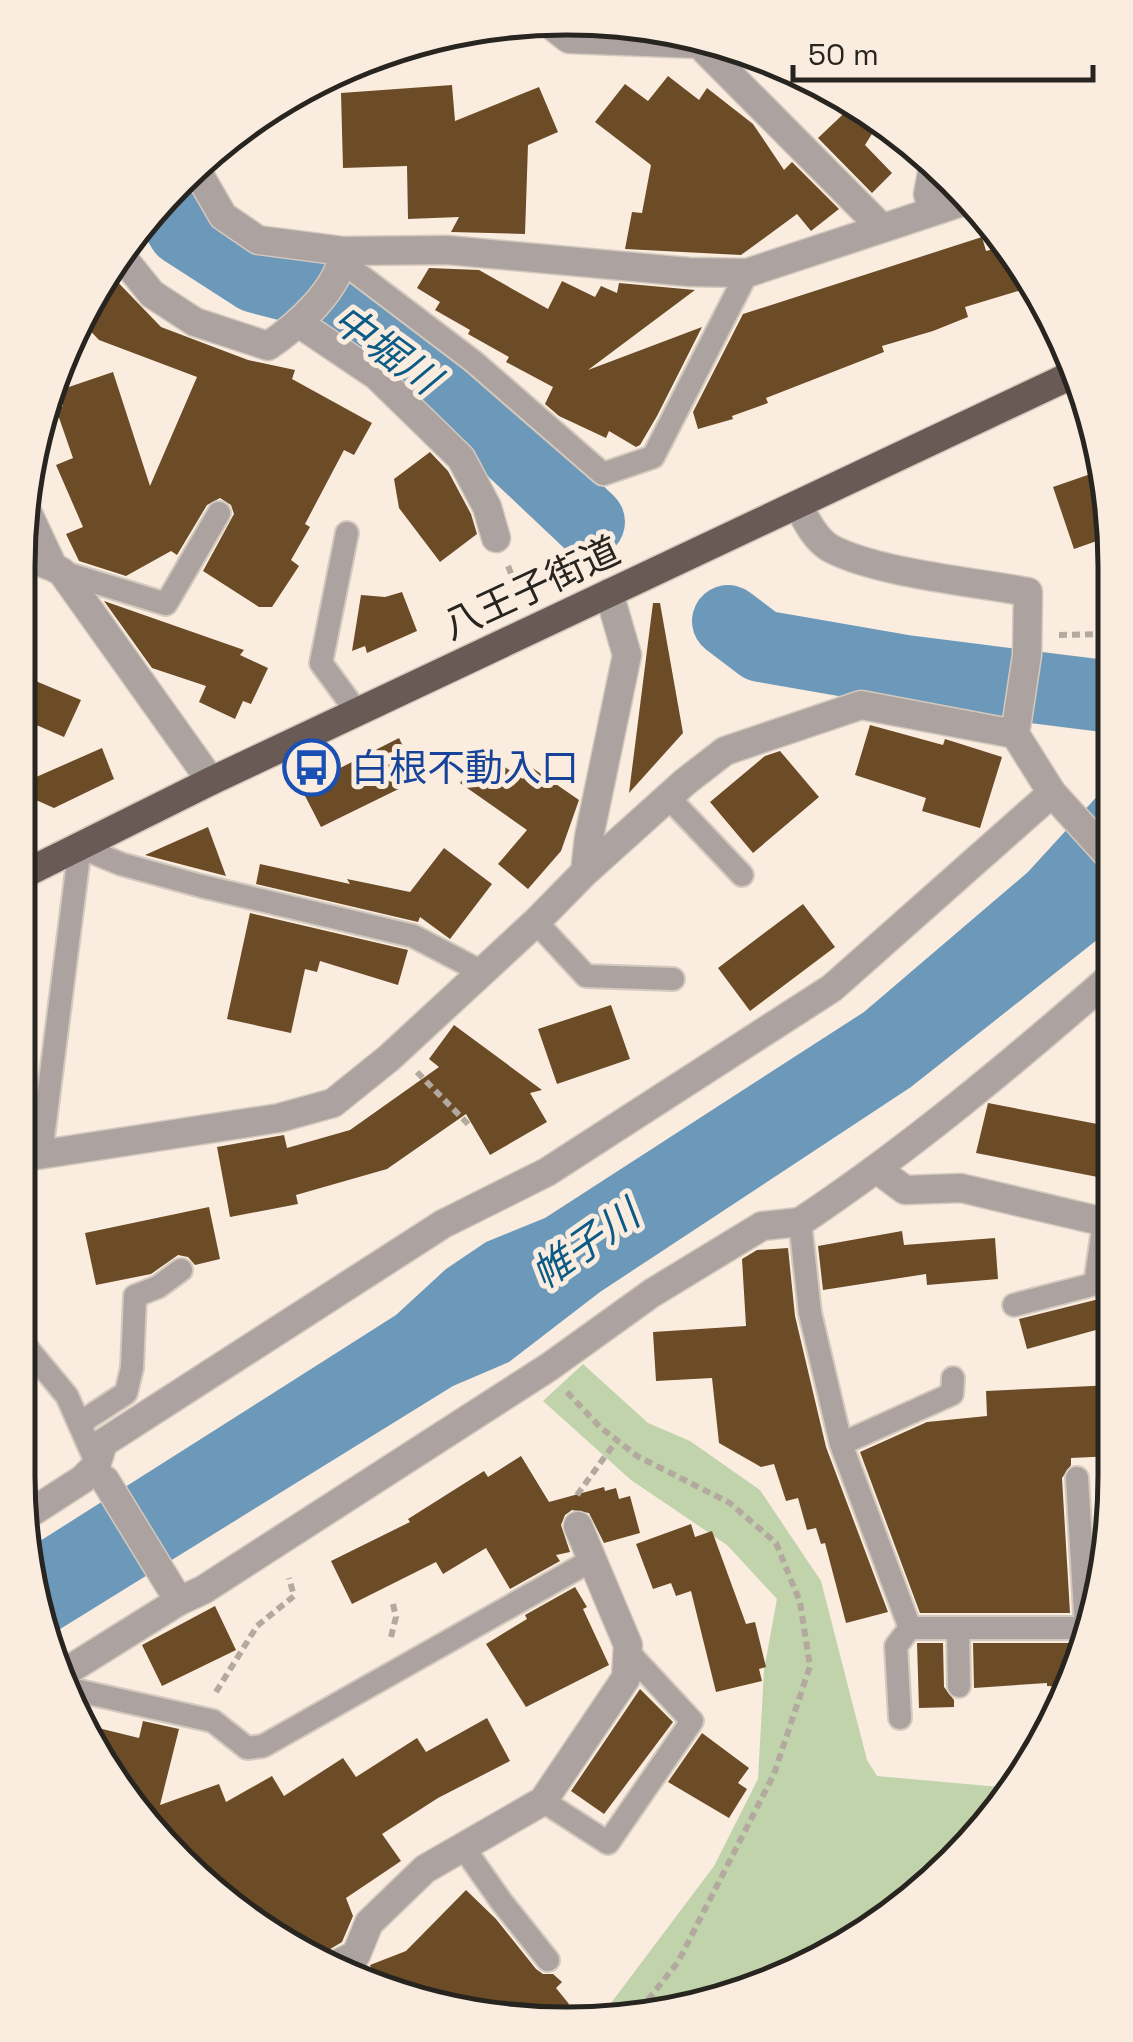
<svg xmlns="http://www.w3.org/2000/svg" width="1133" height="2042" font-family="'Space Grotesk','Noto Sans JP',sans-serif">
  <rect width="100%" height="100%" fill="#faede0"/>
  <!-- green -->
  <path fill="#c1d3ab" d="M583,1364l65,59 42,18 70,49 61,91 46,179 10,16 134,12 -83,101 -152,94 -174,40h-6l118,-157 44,-87 6,-109 13,-71 -50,-54 -96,-65 -88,-79z"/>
  <!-- water -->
  <path fill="#6c99b9" d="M1112,780v148l-201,159 -311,205 -91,70 -56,24 -409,253 -15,-91 367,-233 50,-46 40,-27 59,-24 319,-206 164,-140z"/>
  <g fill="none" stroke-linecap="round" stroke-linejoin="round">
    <!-- river -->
    <path stroke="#6c99b9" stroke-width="72" d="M168,204l15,26 73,47 46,12 81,56 100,77 106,100
      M728,621l33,25 144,25 207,26"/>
  </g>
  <!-- building -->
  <path fill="#6c4b27" d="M668,76l31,24 8,-12 46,36 31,46 8,-8 47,47 -28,22 -14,-17 -56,41 -116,-6 7,-37 10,1 9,-48 -56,-43 30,-38 23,17z
    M452,85l3,36 84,-34 19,45 -30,13 -3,89 -74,-2 8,-15 -51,2 -1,-53 -64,2 -2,-75z
    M856,102l24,19 -15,24 27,28 -20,20 -54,-55z
    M982,237l4,14 23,-6 14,17 12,24 -70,21 3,10 -35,14 -51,15 2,6 -118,46 2,5 -36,13 1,3 -35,10 -5,-17 50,-98z
    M429,268l50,2 69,39 14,-28 33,16 6,-11 16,7 2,-10 76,7 -107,80 114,-43 -45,89 -17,29 -4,2 -27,-16 -3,7 -47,-22 -14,-12 8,-17 -47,-25 3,-5 -41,-23 2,-4 -35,-20 5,-8 -23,-14z
    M108,272l53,55 87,33 47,10 -3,9 80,44 -18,32 -10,-5 -39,74 5,3 -19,33 8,6 -27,41h-13l-56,-36 31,-57 -3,-9 -11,-7 -13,7 -30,50 -6,-4 -45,25 -47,-15 -13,-27 17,-7 -27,-62 17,-7 -17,-49 7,-3 -6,-15 56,-19 37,114 47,-109 -98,-37 -20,-21 12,-27z
    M430,452l18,19 23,43 6,20 -37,28 -41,-54 -5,-29z
    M1105,469l6,26v41l-37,13 -21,-62z
    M402,592l15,39 -50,22 -2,-7 -13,5 9,-56 24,2z
    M104,601l140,49 -4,5 28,13 -17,36 -8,-3 -8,18 -36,-17 7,-16 -54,-18z
    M653,603h7l23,130 -54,60z
    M26,677l55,23 -17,37 -46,-20v-23z
    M870,725l73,20 2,-6 57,18 -22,71 -58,-17 4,-13 -71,-23z
    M399,738l20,41 -98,48 -20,-39z
    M102,748l12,31 -60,29 -36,-16v-7z
    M780,751l39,46 -66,56 -43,-51 55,-46z
    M482,752l41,27 8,-12 48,33 -18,51 -33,38 -30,-25 29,-34 -67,-47z
    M208,827l18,49 -81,-21z
    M444,848l48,36 -42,55 -30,-22 -2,5 -162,-38 4,-20 90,20 -3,-5 63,13z
    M803,904l32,43 -85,64 -32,-43z
    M250,913l158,37 -10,35 -78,-24 -3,11 -12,-3 -14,64 -64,-14z
    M611,1005l19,54 -73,25 -19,-55z
    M454,1025l88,65 -12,3 17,29 -57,33 -24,-41 -79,55 -91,26 2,9 -68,13 -13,-70 67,-12 3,13 63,-18 89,-63 -10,-8z
    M988,1103l125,24v53l-137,-27z
    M209,1207l11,52 -25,6 -7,-8 -10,-2 -27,19 -55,11 -11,-52z
    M902,1231l2,14 91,-7 3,41 -71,6 -1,-11 -103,16 -5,-44z
    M788,1248l7,68 31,131 62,165 -42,11 -21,-80 -4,1 -5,-16 -9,2 -9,-32 -12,3 -12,-37 -13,3 -42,-24 -7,-65 -56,3 -3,-49 93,-6 -4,-67 15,-9z
    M1114,1291v34l-87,24 -8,-30 80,-20z
    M1114,1385v71l-43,2v7l-9,13 8,135h-150l-60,-161 67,-30 60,-6 -1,-25z
    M521,1456l28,46 55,-15 1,4 11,-3 3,11 11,-3 10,37 -36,10 -15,-30 -17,-3 -7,5 -4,10 9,27 -14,3 4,6 -50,28 -24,-41 -43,26 -7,-12 -84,42 -21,-43 79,-39 -2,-3 76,-48 4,6z
    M691,1524l4,13 17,-6 34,93 9,-2 11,45 -7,2 3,12 -46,11 -25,-101 -15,5 -5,-13 -18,6 -17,-45z
    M1110,1534l-6,37 -5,30 -4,-66z
    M575,1587l12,20 -4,2 26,56 -83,42 -40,-63 41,-25 -2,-4z
    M215,1606l21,44 -74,36 -20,-41z
    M917,1643h26l1,44 10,13v7l-35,1z
    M973,1643h109l4,1 -18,43 -21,-1v-3l-73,5z
    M640,1689l33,33 -69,92 -33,-23z
    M487,1718l23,43 -72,37 -56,36 19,27 -55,37 7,18 -11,26 -25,15 -56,-25 -131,-123 -44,-84 53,13 4,-17 36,8 -19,76 59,-21 7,18 46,-26 12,20 59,-38 13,19 61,-39 9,14z
    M702,1733l47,35 -11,15 9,6 -18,29 -61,-36z
    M466,1890l30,29 40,50 7,5h10l9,8 -6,6 13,16 -18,14 -127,-12 -47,-22 -7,-19 36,-14z"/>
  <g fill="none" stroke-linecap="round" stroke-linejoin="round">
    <defs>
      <path id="service" d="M353,270l120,91 130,113 50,-17 94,-184
        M347,533l-26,130 36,49
        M62,572l104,32 53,-91
        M669,798l73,77
        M536,922l50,54 87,3
        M41,1153l39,-306 41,17 80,22 212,50 69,36
        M800,1222l10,91 31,131 69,184h183
        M1014,1305l81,-21 9,-62
        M18,1337l49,59 34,77
        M80,1423l46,-30 6,-25 3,-72 23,-9 23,-17
        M841,1444l111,-50 1,-16
        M1077,1478l9,151
        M958,1630l1,56
        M66,1688l147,33 34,27 16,-2 329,-186
        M900,1718l-4,-72 14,-18
        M543,1801l65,42 84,-122 -64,-69
        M463,1847l38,54 47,59"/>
      <path id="pedestrian" d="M24,1517l59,-38 13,-13 7,-23 340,-219 104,-52 285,-184 220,-195
        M179,1601l24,-11 346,-223 103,-74 110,-67 38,-4"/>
      <path id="minor" d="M555,28l14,11 130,5 182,183
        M197,171l26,45 35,24 85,11 104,-1 242,22 58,1 224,-74
        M932,209l-4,-15 6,-32
        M122,257l30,37 43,28 73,24c28,-19 74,-59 75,-95
        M300,324l77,52 84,82 26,49 9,31
        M24,505l29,62 9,5 149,209
        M798,505c8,15 17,34 32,43 46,25 145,34 198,44l-1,63 -12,79
        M19,554l34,13
        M585,872l4,-35 38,-182 -18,-62
        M18,1158l261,-40 54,-15 56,-45 147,-136 49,-50 100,-90 40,-31 136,-46 154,29 37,59 60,66
        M878,1170l27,20 56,-2 152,36
        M800,1222c111,-74 212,-159 313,-247
        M59,1676l120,-75 -74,-121
        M335,1965l21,-10 13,-32 56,-54 118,-68 83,-123 2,-33 -50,-119"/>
      <path id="trunk" d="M18,877l193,-96 867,-409"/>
    </defs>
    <!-- service casing -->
    <use href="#service" stroke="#d4c9bd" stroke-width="26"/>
    <!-- pedestrian casing -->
    <use href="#pedestrian" stroke="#d4c9bd" stroke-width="31"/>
    <!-- minor casing -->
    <use href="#minor" stroke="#d4c9bd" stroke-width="31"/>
    <!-- trunk casing -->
    <use href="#trunk" stroke="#d4c9bd" stroke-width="31"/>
    <!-- path -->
    <path stroke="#b3a99f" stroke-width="6" stroke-dasharray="8 5" stroke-linecap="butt" d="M508,566l11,27
      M1059,635l52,-1
      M417,1072l52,53
      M567,1392l33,35 37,29 93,47 46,40 24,59 10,64 -36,108 -96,188 -42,53
      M577,1495l40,-55
      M391,1637l5,-20 -4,-17
      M216,1692l41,-66 37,-30 -5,-18"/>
    <!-- service -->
    <use href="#service" stroke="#aca3a1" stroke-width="22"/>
    <!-- pedestrian -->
    <use href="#pedestrian" stroke="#aca3a1" stroke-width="28"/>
    <!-- minor -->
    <use href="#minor" stroke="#aca3a1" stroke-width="28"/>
    <!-- trunk -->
    <use href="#trunk" stroke="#695a56" stroke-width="28"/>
  </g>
  <!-- icons -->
  <defs>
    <symbol id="bus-ring" viewBox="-11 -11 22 22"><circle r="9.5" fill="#faede0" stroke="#1a4fb4" stroke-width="1.5"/><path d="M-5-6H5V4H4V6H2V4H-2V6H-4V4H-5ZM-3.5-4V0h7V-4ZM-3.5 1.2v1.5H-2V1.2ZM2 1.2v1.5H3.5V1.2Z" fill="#1a4fb4"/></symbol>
  </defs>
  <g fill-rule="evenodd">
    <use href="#bus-ring" x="280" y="736" width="63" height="63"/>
  </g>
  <g text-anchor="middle" stroke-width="10" stroke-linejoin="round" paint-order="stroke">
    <!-- street labels -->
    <g font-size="38" fill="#28241f" stroke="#faede0">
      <text transform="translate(531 588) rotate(-25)" y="13">八王子街道</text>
    </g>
    <!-- transit labels -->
    <g font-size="38" fill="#164399" stroke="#faede0" text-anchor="start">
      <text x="351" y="781">白根不動入口</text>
    </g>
    <!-- water labels -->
    <g font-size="40" font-style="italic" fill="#0c5b86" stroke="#faede0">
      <text transform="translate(386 349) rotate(36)" y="14">中堀川</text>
      <text transform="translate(585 1244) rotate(-35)" y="14">帷子川</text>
    </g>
  </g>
  <!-- crop -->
  <path d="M0 0H1133V2042H0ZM566 35H567A531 531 0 0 1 1098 566V1476A531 531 0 0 1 567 2007H566A531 531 0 0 1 35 1476V566A531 531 0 0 1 566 35Z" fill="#faede0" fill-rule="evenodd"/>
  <path fill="none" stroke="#28241f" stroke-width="5" d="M566 35H567A531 531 0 0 1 1098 566V1476A531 531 0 0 1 567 2007H566A531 531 0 0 1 35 1476V566A531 531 0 0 1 566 35Z"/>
  <!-- scale -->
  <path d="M793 65v15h300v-15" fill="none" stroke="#28241f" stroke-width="5"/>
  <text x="808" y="65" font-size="30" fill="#28241f" stroke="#faede0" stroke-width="8" paint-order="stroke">50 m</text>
</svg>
